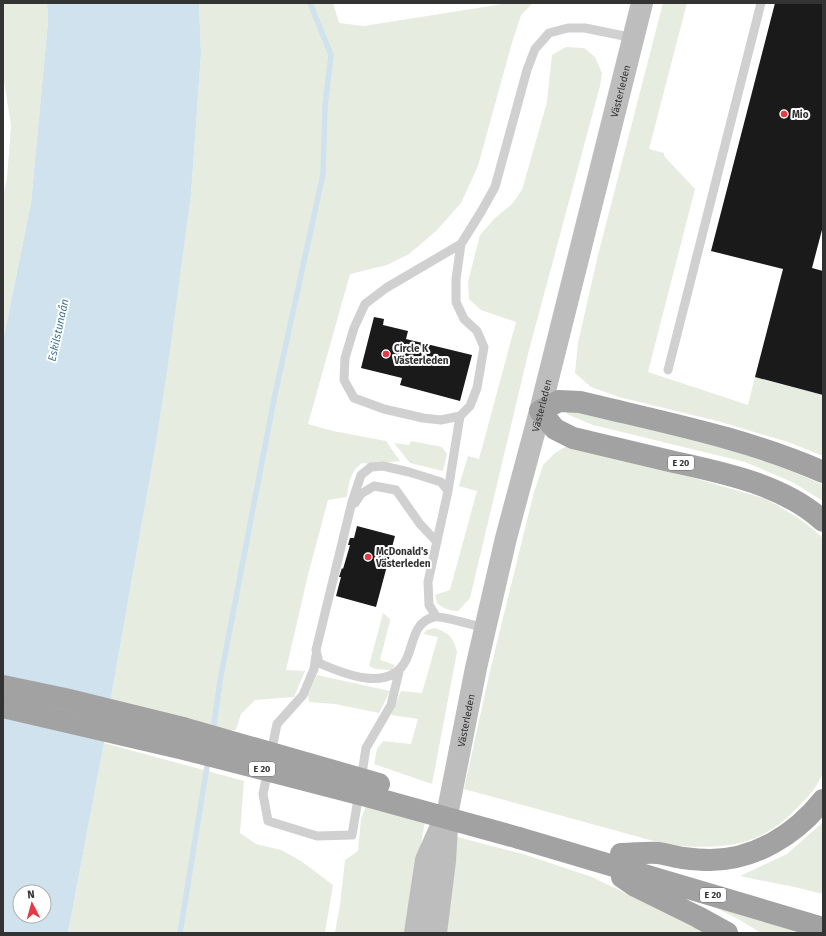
<svg xmlns="http://www.w3.org/2000/svg" width="826" height="936" font-family="'Fira Sans',sans-serif">
  <rect width="100%" height="100%" fill="#fff"/>
  <!-- green -->
  <path fill="#e6ecdf" d="M3,3h44l1,18 -17,182 -28,138v-144l4,-19 4,-52 -8,-52z
    M199,3h134l6,20 25,3 145,-23h24l-12,12 -10,31 -33,120 -17,37 -25,28 -27,23 -22,11 -37,9 -42,150 25,7 53,10 14,20 -29,3 -9,-1c-12,8 -13,20 -15,34l-19,3 -20,75 -22,95 19,1 -11,26 -39,3 -14,14 -5,16 -15,1 -111,-28 46,-259 35,-249 10,-141z
    M663,3h24l-38,146 15,4v3l31,33 -47,183 100,33 7,-28 68,18v61l-32,-13 -70,-21 -102,-25 -28,-10 -16,-14 3,-30 20,-88z
    M566,47l18,1 11,9 7,16 -2,13 -72,268 -58,244 -12,13c-9,0 -15,-3 -21,-8l-2,-8 15,-5 27,-99 -18,-5 9,-30 11,3 37,-137 -35,-12 -12,-11 -1,-17 12,-47 15,-17 17,-14 10,-14 25,-88 5,-47z
    M569,411l25,4c77,20 157,36 229,70v16l-31,-19 -47,-20 -152,-37 -24,-10 -3,-2z
    M411,441l31,6 5,7 -4,17 -33,-8 -16,-20 15,2z
    M580,445l183,53c22,11 42,23 60,40v235c-6,15 -17,26 -28,37 -39,39 -71,38 -123,36l-208,-57 26,-118 43,-175 10,-31 12,-12 10,-6z
    M383,613l7,6v2l-10,39 15,5 -3,5 -17,-1 -6,-3z
    M435,628c14,5 19,10 22,24l-25,132 -58,-20 3,-15 6,-8 28,3 7,-25 -27,-4 10,-24 21,2 16,-56 -15,-3 4,-4z
    M317,675l73,16 -11,22 -44,-9 -26,-2 -1,-7z
    M104,743l140,38 -4,52 16,11 25,6 20,11 32,24 -8,48h-257z
    M366,806l59,15 -19,112h-71l5,-28 5,-45 13,-9 3,-32z
    M823,822v72l-24,-6 -59,-12 47,-22z
    M457,837l66,17 69,23 115,56h-262z
    M691,895l116,38h-46l-21,-13z"/>
  <!-- water -->
  <path fill="#cfe2ee" fill-rule="evenodd" d="M47,3h152l2,51 -10,141 -22,162 -13,87 -46,259 -6,40 -36,190h-65v-592l28,-138 17,-182zM20,892h24v24h-24z"/>
  <g fill="none" stroke-linecap="round" stroke-linejoin="round">
    <!-- stream -->
    <path stroke="#cfe2ee" stroke-width="5.5" d="M213,731l7,-50 54,-282 49,-225 2,-68 6,-51 -21,-52
      M180,933l28,-173"/>
  </g>
  <!-- building -->
  <path fill="#1a1a1a" d="M775,3h48v223l-11,42 11,3v124l-68,-18 28,-108 -72,-18z
    M374,317l10,2 -1,6 25,6 -2,8 66,16 -12,46 -60,-16 2,-7 -41,-10z
    M357,526l38,10 -19,71 -40,-11 5,-19h-2l3,-9 1,1 7,-24h-2l2,-7h4z"/>
  <g fill="none" stroke-linecap="round" stroke-linejoin="round">
    <!-- service -->
    <path stroke="#d0d0d0" stroke-width="9" d="M461,244l-75,44 -21,16 -11,24 -9,30 -1,22 10,18 30,11 39,9 18,2 19,-4 10,-10 7,-18 7,-41 -7,-16 -13,-12 -8,-17v-23l5,-35 20,-32 14,-25 32,-117 8,-21 14,-16 19,-5h17l49,10
      M668,370l93,-367
      M448,491l12,-75
      M355,503l6,-9 13,-8 22,4 24,34 17,18
      M436,616l-7,-11 -1,-23 20,-91 -7,-9 -32,-10 -26,-6 -12,1 -10,8 -9,27 -36,148 3,13c25,11 71,30 87,-3 8,-16 7,-38 28,-43 6,-2 43,9 51,11
      M271,753l6,-29 26,-29 11,-26 2,-14
      M268,770l-5,24 5,27 49,15 35,-1 7,-42
      M361,780l5,-32 25,-43 8,-33"/>
    <!-- secondary -->
    <g stroke="#bdbdbd" stroke-width="22">
      <path d="M415,933l11,-73 16,-36"/>
      <path id="s1" d="M436,933l9,-72 3,-51 28,-142 30,-130 34,-127 102,-408"/>
    </g>
    <!-- trunk -->
    <path stroke="#a2a2a2" stroke-width="22" d="M823,472c-77,-34 -161,-50 -243,-70l-21,-1 -19,10 15,18 18,9c34,8 68,16 101,24 50,11 110,23 149,59
      M3,686l62,13 118,29
      M519,838l304,90
      M621,854c13,0 25,-2 37,-1 8,1 17,4 25,5 8,1 18,2 27,2 45,0 86,-26 113,-60
      M622,877l13,9 63,31 29,16"/>
    <!-- trunk-bridge -->
    <path stroke="#a2a2a2" stroke-width="22" d="M3,707l181,42 183,47 152,42
      M183,728l196,56"/>
  </g>
  <!-- markers -->
  <g fill="#e63946" stroke="#fff" stroke-width="1.5">
    <circle cx="784" cy="114" r="4"/>
    <circle cx="386" cy="354" r="4"/>
    <circle cx="368" cy="557" r="4"/>
  </g>
  <g text-anchor="middle" stroke-width="4" stroke-linejoin="round" paint-order="stroke">
    <!-- shield labels -->
    <g fill="#fff" stroke="#707070" stroke-width="1">
      <rect x="668" y="456" width="26" height="14" rx="3"/>
      <rect x="249" y="762" width="26" height="14" rx="3"/>
      <rect x="700" y="888" width="26" height="14" rx="3"/>
    </g>
    <g font-size="9" font-weight="bold" fill="#333">
      <text x="681" y="466">E 20</text>
      <text x="262" y="772">E 20</text>
      <text x="713" y="898">E 20</text>
    </g>
    <!-- street labels -->
    <g font-size="10" fill="#333" stroke="#fff">
      <text dy="4" stroke="none"><textPath href="#s1" startOffset="863">Västerleden</textPath></text>
      <text dy="4" stroke="none"><textPath href="#s1" startOffset="539">Västerleden</textPath></text>
      <text dy="4" stroke="none"><textPath href="#s1" startOffset="215">Västerleden</textPath></text>
    </g>
    <!-- poi labels -->
    <g font-size="10" font-weight="bold" fill="#333" stroke="#fff" text-anchor="start">
      <text x="792" y="118">Mio</text>
      <text x="394" y="352">Circle K<tspan x="394" dy="12">Västerleden</tspan></text>
      <text x="376" y="555">McDonald's<tspan x="376" dy="12">Västerleden</tspan></text>
    </g>
    <!-- water labels -->
    <g font-size="11" font-style="italic" fill="#3f7597" stroke="#fff">
      <text transform="translate(58 330) rotate(-78)" y="4">Eskilstunaån</text>
    </g>
  </g>
  <!-- border -->
  <rect width="826" height="936" fill="none" stroke="#333333" stroke-width="8"/>
  <!-- north arrow -->
  <g transform="translate(32 904) rotate(354)"><circle r="19" fill="#ffffff" stroke="#adadad"/>
  <path d="M0-3L7 15L0 10L-7 15Z" fill="#e63946"/>
  <text y="-6" font-size="11" font-weight="bold" text-anchor="middle" fill="#333333">N</text>
  </g>
</svg>
